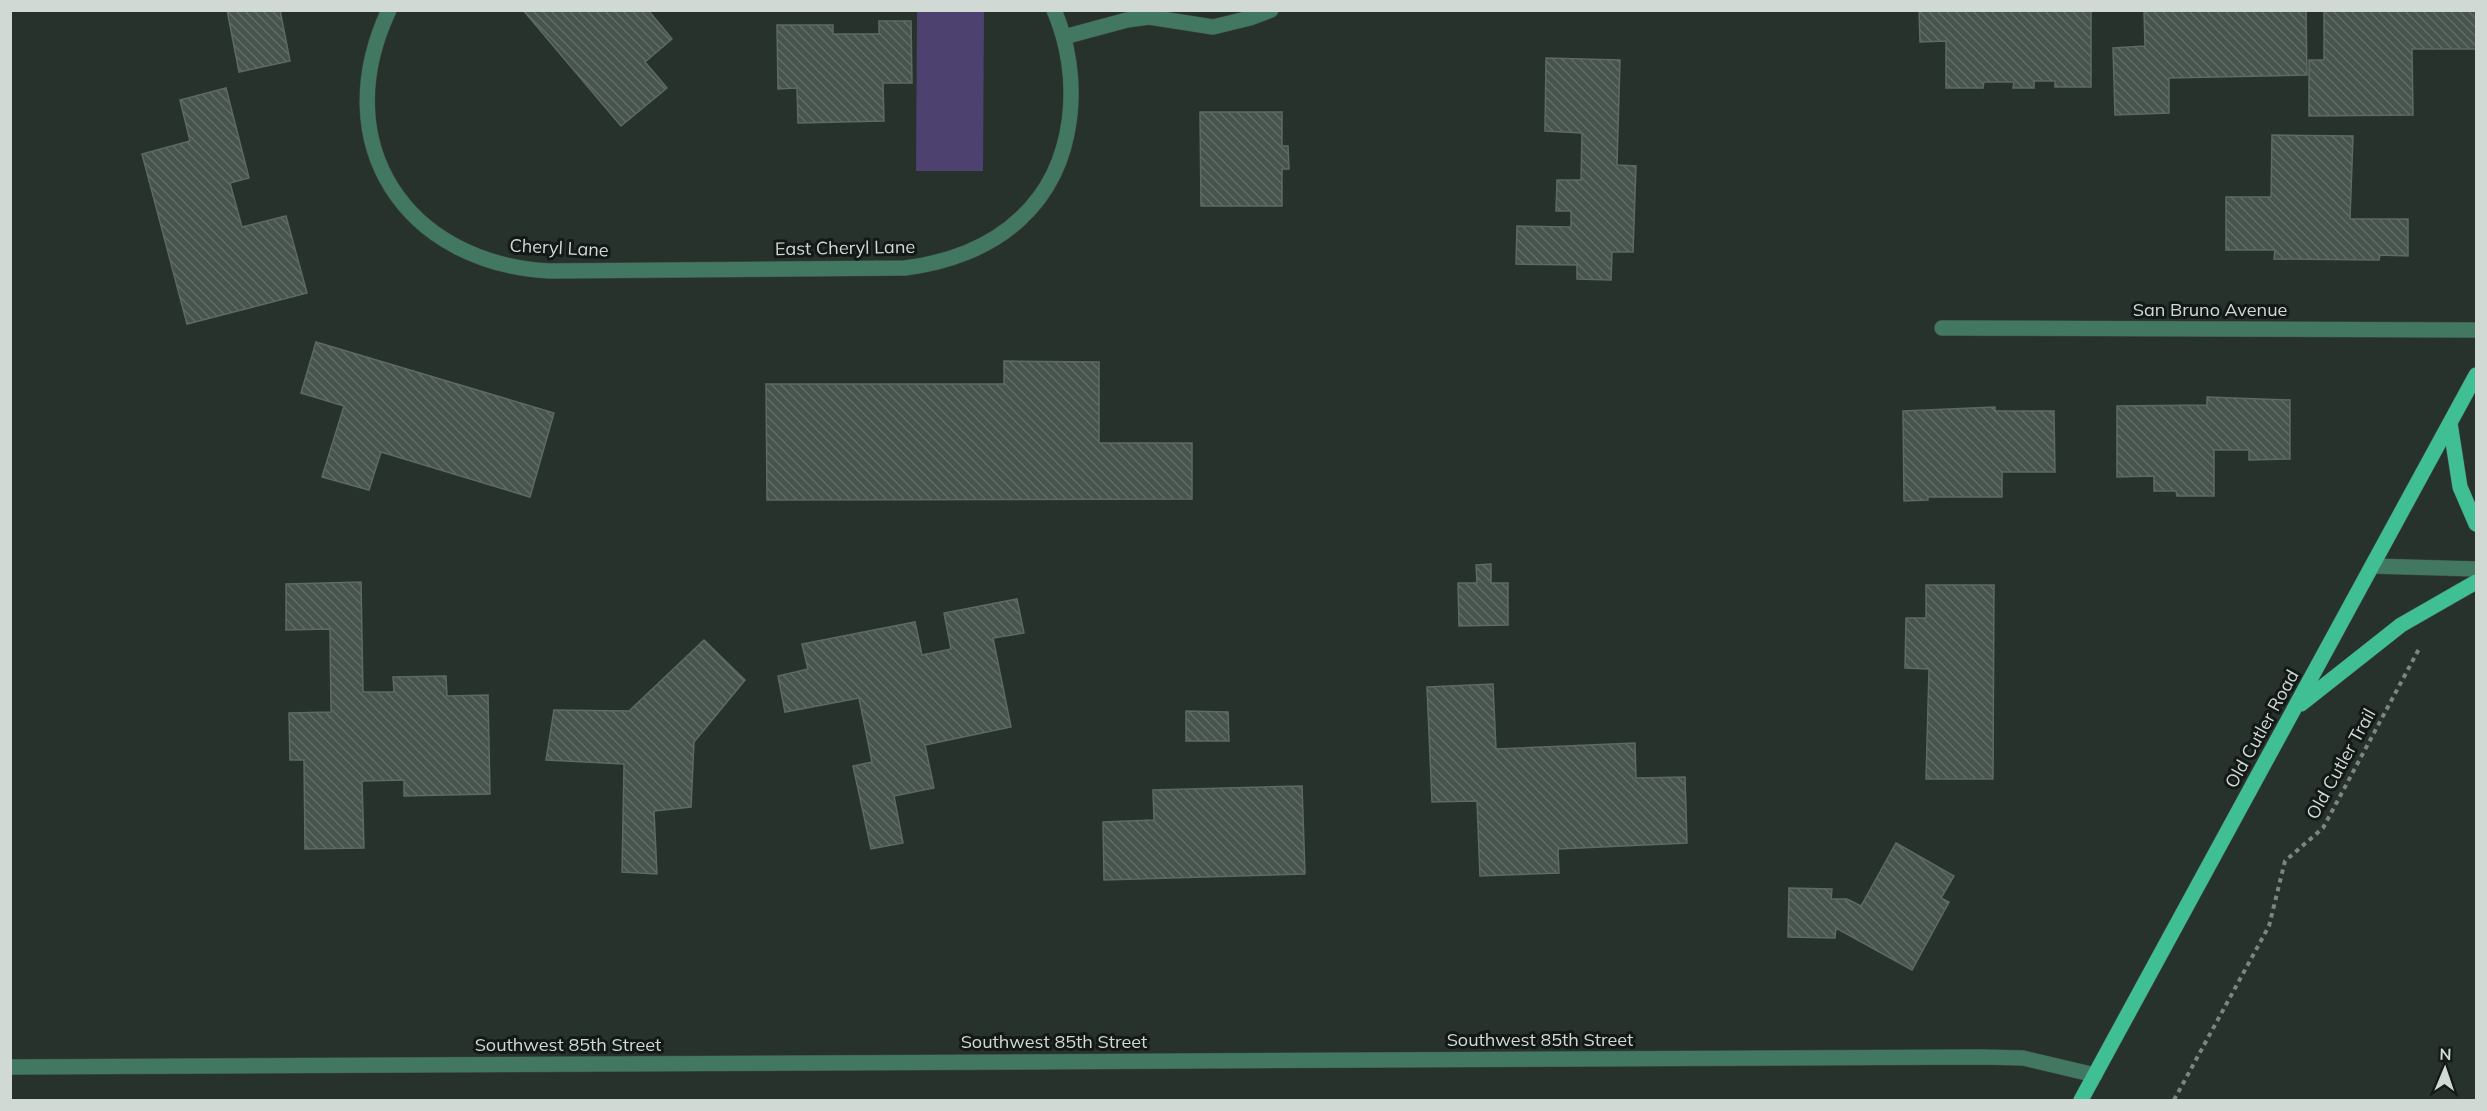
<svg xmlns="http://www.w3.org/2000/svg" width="2487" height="1111" font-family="Mulish,sans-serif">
  <defs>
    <pattern id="building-back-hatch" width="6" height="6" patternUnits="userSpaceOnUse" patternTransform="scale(1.5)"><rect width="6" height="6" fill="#47544e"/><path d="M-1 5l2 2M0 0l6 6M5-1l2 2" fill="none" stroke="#606c67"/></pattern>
  </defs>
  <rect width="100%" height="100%" fill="#27322d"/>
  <!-- green -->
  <path fill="#4c416f" d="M917,11h67l-1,160h-67z"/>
  <!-- building -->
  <path fill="url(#building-back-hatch)" stroke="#5d6a64" stroke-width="1.5" d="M227,10h53l10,51 -51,11z
    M523,10h125l24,29 -27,23 22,26 -46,38z
    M1919,10h172v77h-36v-6h-21v7h-21l1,-6h-30l-1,6h-37v-47l-26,1z
    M2144,10h162l1,65 -138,3v35l-54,2 -2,-67 32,-2z
    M2324,10h152v39h-64l1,66 -104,1v-56h15z
    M879,21h32l1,62h-29l1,38 -86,2 -1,-35 -19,1 -1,-64h56v9h46z
    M1546,58l74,2 -3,105 19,1 -3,86h-21l-1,28 -34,-1v-14l-61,-1 1,-38 54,1v-16h-15l1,-31h24l1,-47 -37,-2z
    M226,88l23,90 -19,5 12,44 44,-11 21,77 -120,31 -45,-170 48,-13 -10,-41z
    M1200,112h82v34h6l1,23h-7v37h-81z
    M2272,135l81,1 -3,83h58v37l-28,-1 -1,5 -105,-1 1,-9h-49v-53h45z
    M316,342l238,71 -24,84 -149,-45 -12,38 -47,-13 22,-71 -43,-13z
    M1004,361l95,1v81h93v56l-425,1 -1,-116h238z
    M2207,397l83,3v59l-41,1v-10h-35v46h-37l-1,-5h-22v-15l-37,1v-71l90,-1z
    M1995,407v4h59l1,61h-53v25h-74v3l-24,1 -1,-90z
    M1491,564v19h17v42l-49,1 -1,-43h19l-1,-18z
    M361,582l2,110h31l-1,-15 53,-1 1,20 41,-1 2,99 -86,2v-16l-42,1 2,67 -59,1 -1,-89h-14l-1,-47 42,-1 -1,-83 -44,1v-46z
    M1926,585h68l-1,194h-67l3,-110 -24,-1 1,-50h20z
    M1017,599l7,34 -31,5 18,89 -86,18 9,43 -40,8 9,47 -32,6 -18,-83 19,-4 -13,-64 -74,14 -7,-36 30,-7 -6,-25 113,-22 7,33 29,-6 -7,-36z
    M704,640l41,40 -51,62 -3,65 -37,4 3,63 -35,-2 2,-108 -78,-4 8,-50 75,1z
    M1493,684l3,65 139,-6 1,35 49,-1 2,66 -129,6 1,24 -79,3 -3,-75 -45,1 -5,-115z
    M1186,711l42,1 1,29h-43z
    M1302,786l3,88 -201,6 -1,-58 51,-2 -1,-30z
    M1896,843l58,33 -13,22 8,4 -37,68 -76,-42 -1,10 -47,-1 1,-49 43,1 -1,10h16l14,7z"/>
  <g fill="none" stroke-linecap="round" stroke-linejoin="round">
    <defs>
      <path id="minor" d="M389,10c-63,134 17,253 160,261l356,-3c41,-5 85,-20 116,-50 56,-52 62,-141 33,-208
        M1064,37l63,-17 22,-3 64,10 37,-9 21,-8
        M1942,328l534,2
        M2372,566l104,3
        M10,1067l1973,-10 40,1 72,17"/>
      <path id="major" d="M2450,423l10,64 16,37
        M2301,704l100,-79 75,-43
        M2081,1100l395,-725"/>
    </defs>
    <!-- minor casing -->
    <use href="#minor" stroke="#424d48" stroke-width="16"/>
    <!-- major casing -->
    <use href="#major" stroke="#424d48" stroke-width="16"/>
    <!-- path -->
    <path stroke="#7c8681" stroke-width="4" stroke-dasharray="4.5 4.5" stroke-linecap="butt" d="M2174,1100l95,-174 16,-65 38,-33 97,-181"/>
    <!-- minor -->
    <use href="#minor" stroke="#427862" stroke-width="15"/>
    <!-- major -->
    <use href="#major" stroke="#41bf94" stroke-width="15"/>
  </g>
  <g text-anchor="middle" stroke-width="6" stroke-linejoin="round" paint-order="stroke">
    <!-- street labels -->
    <g font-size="18" fill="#d1d9d5" stroke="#131916">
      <text transform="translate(559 248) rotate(3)" y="6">Cheryl Lane</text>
      <text transform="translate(845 248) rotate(-1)" y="6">East Cheryl Lane</text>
      <text x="2210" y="316">San Bruno Avenue</text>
      <text transform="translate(2262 729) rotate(-61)" y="6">Old Cutler Road</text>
      <text transform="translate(2341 764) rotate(-61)" y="6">Old Cutler Trail</text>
      <text x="1540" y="1046">Southwest 85th Street</text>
      <text x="1054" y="1048">Southwest 85th Street</text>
      <text x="568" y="1051">Southwest 85th Street</text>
    </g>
  </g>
  <!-- border -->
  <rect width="2487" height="1111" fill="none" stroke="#d1d9d5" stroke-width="24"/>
  <!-- north arrow -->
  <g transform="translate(2445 1069) rotate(2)" stroke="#131916" stroke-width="4.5" paint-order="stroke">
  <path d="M0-4.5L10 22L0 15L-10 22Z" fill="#d1d9d5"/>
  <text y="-9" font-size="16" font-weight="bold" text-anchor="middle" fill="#d1d9d5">N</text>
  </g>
</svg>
